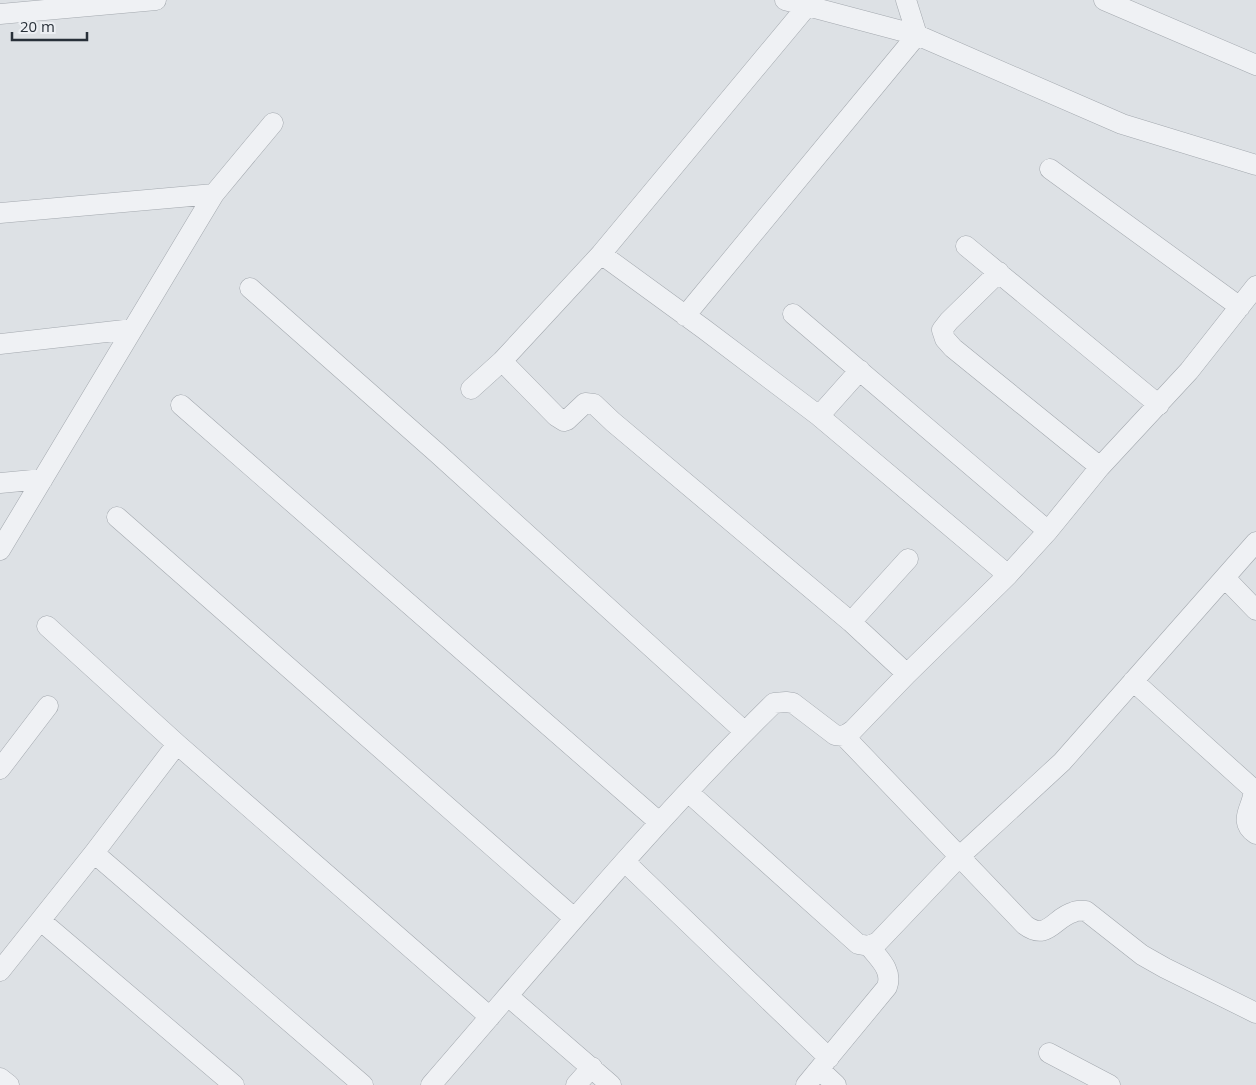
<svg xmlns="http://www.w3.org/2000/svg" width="1256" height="1085" font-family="'Open Sans',sans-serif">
  <rect width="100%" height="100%" fill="#dde1e5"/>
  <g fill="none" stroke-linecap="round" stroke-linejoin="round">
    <defs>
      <path id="minor" d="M785,0l132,35 205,89 134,41
        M906,0l11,35
        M1104,0l152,65
        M0,14l156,-14
        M1050,169l190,138
        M0,213l214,-19
        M966,246l193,159
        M601,254l103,75 115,87 189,159
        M999,272l-50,49 -7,9 3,9 8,9 147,119
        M250,288l186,164 309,280
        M793,314l255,217
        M685,316l232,-281
        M0,344l133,-15
        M502,361l54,55 8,5 3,-1 18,-17 9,1 19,18 238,200 56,52
        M471,389l31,-28 99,-107 207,-249
        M181,405l478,417
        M819,416l41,-46
        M0,483l43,-4
        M117,517l457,401
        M0,550l214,-356 59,-71
        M1225,578l31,32
        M851,622l57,-63
        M47,626l130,118 313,273
        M1133,681l120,108c3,16 -18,31 3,45
        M844,736l181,189c23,17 29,-8 49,-13 3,-2 8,-1 12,-1l56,44 23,13 91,45
        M0,769l48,-63
        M688,792l170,152 11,2 9,-4 81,-85 103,-95 194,-220
        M94,853l269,232
        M625,862l204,196
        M41,921l193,164
        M0,971l94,-118 83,-109
        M508,996l103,89
        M1049,1053l61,32
        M820,1070l16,15
        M0,1078l9,7
        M431,1085c112,-129 221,-262 343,-382l12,-1 7,1 42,32 9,1 9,-6 54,-56 101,-99 40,-44 52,-64 89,-96 67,-85
        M576,1085l16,-18
        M806,1085l81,-98c6,-17 -8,-28 -18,-41"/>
    </defs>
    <!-- minor casing -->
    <use href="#minor" stroke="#a3a8ae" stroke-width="21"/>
    <!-- minor -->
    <use href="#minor" stroke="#eff1f4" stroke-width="20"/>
  </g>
  <!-- scale -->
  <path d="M12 32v8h75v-8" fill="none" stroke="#283039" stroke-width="2.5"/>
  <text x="20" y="32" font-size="15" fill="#283039" stroke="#eceff3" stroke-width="4" paint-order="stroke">20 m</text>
</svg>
